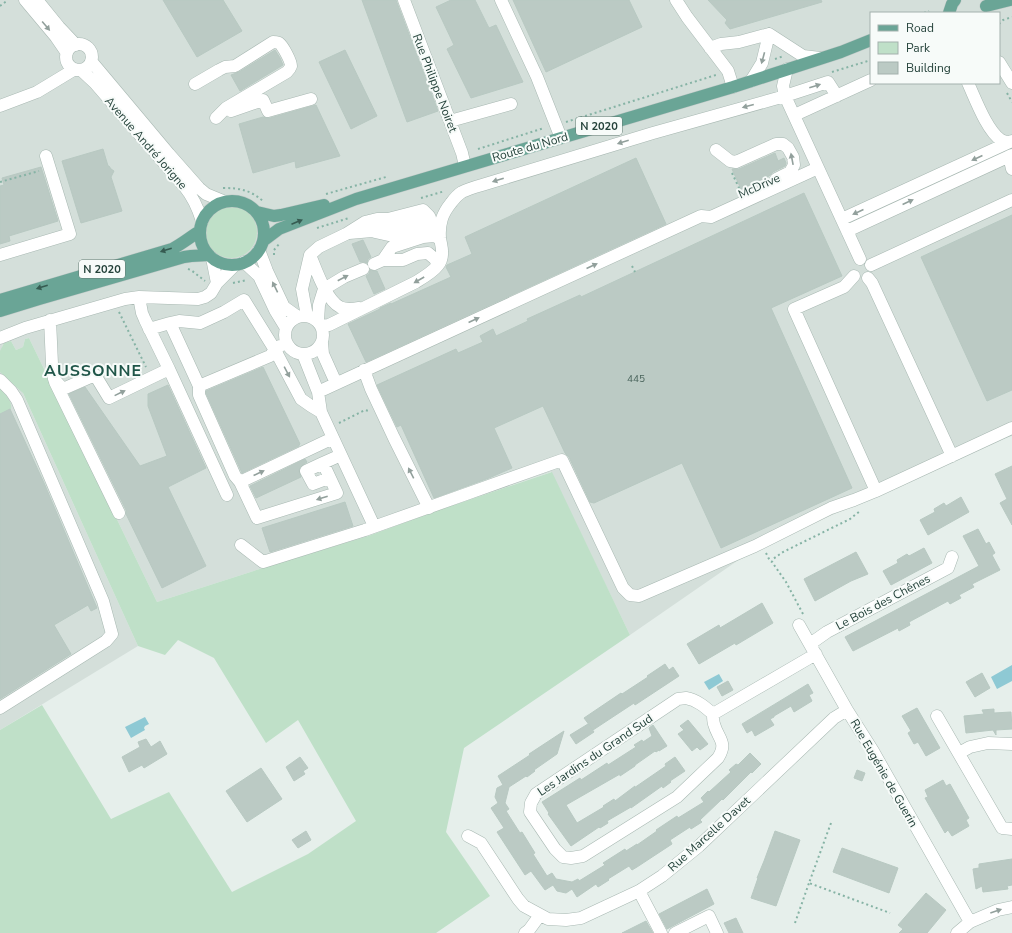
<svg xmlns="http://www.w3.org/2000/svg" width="1012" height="933" font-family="'Nunito Sans',sans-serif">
  <rect width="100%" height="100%" fill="#e6efeb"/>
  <!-- built -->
  <path fill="#d4dfda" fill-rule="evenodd" d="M0,0h1012v436l-21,6 -132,61 -106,47 -123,85 -79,-163 -112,38 -71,26 -102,31 -109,35 -128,-264 -4,1 -2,8 -7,3 -5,-9 -4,1 -3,1 -2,4 136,299 -138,84zM871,13h128v70h-128z"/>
  <!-- green -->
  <path fill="#bfe0c8" d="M205 232a26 26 0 1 1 52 0a26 26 0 1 1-52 0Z
    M29,338l128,264 109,-35 102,-31 71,-26 113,-38 78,163 -166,113 -18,84 44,64 -54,37h-436v-203l42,-25 69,114 58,-27 63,100 76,-38 48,-33 -58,-101 -32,23 -52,-85 -36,-18 -13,15 -27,-9 -115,-253 -23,-21v-21l4,-8 7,-2 5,9 7,-3 2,-8z
    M0,389c6,6 12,11 11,20l-11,5z"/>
  <!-- water -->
  <path fill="#8ec9d4" d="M1012,665v16l-15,8 -6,-12z
    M719,674l4,7 -14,9 -5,-8z
    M145,717l4,7 -4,2 -1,2 1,2 -14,8 -6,-11z"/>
  <!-- building -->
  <path fill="#bbcac4" stroke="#b8c9c2" d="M163,0h60l19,31 -45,26z
    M362,0h34l42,111 -31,11z
    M451,0h24l14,28 7,-3 27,57 -52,16 -24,-49 7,-4 -18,-38z
    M513,0h116l13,27 -96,45z
    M708,0h113l1,2 -92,27 -5,-6 2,-3z
    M275,50l5,8 3,7 -43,26 -9,-16 8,-3z
    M345,50l32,66 -26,13 -32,-67z
    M316,105l24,51 -44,12 -1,-7 -42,12 -14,-49 24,-7 3,1h4z
    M103,149l5,17h1l2,3 3,2 -3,6 11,34 -41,12 -19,-62z
    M775,153l3,8 6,-3 2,5 -1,3 -12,6 -4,4 -28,13 -9,-20h7z
    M636,158l30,66 -300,138 -18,-38 32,-15v-1l11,-5v1l60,-27 -5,-10 1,-2 25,-11 -7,-17z
    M41,167l17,54 -49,15 1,5 -10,3v-58l4,-1 -2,-7z
    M804,193l38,83 -71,32 81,180 -131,60 -39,-85 -88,40 -4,-1 -21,-45 -4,-4 -22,-47 -49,22 18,40 -23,10 -55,20 -33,-73 -4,2 -20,-42 79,-36 2,4 25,-11 -3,-6 13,-7 3,7 32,-15 -1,-2 53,-24 1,2z
    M1012,215v175l-25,11 -66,-144z
    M363,240l8,17 -3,2 -1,4 -3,-1h-4l-8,-18z
    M370,270l4,1h3l8,18 -11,5 -8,-18 3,-2z
    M263,367l37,77 -1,1v1l-57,27 -36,-80v-2z
    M168,385l38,83 -38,19 38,79 -44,22 -36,-74v-4l-57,-116 16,-7 55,79 27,-10 -19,-50v-12z
    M10,409l34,74 53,125 -6,3 -3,-6 -34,20 17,29 -71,45v-285z
    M305,459l2,3 -7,5 -1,3 2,7 -45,21 -6,-12z
    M1012,466v59l-12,-22 7,-4 -12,-25z
    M961,497l8,15 -41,23 -8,-15 15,-8 -1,-3 10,-6 2,3z
    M345,502l8,24 -83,26 -8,-24z
    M978,529l8,15 3,-2 6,11 -3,2 8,15 -28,14 2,3 -15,8 2,3 -11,6 -2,-3 -39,21 1,3 -11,6 -1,-3 -45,23 -8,-14 134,-71 -16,-30z
    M924,548l8,15 -41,22 -8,-14 15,-8 -1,-3 10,-6 2,2z
    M856,552l12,22 -17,7 -36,20 -11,-22z
    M762,603l11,20 -37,22 -1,-2 -36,21 -12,-20 32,-19 1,3z
    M665,664l4,6 4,-3 6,9 -44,29 -1,-2 -41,27 -9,-12 37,-25 1,1 26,-17 -1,-1z
    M982,673l8,15 -15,9 -9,-15z
    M728,681l5,9 -11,6 -5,-9z
    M808,684l5,9 -4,2 3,6 -18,11 -3,-6 -17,10v1l-4,2 4,6 -19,11 -3,-6 -5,3 -5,-9z
    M917,708l23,40 -14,8 -8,-14 -4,2 -6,-11 3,-2 -9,-15z
    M994,709v4l17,-1 1,17 -16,1v5l-3,-5 -27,3 -2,-17 20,-2 -2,-4z
    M688,720l20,24 -8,6 -3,-3 -5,4 -14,-17 6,-4 -4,-4z
    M588,724l6,8 -18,12 -6,-9z
    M653,725l14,21 -8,5v-1l-3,2 -1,-1 -20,14v1l-15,10v-2l-54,31 11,18 27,-16 -1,-1 11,-7 1,2 20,-15 -1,2 32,-22 -1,-2 10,-7 10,14 -15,10 1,1 -8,6 -1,-2 -31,22v-1l-24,14 1,2 -8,5 -1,-1 -28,19 -23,-32 1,-1 -7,-11 38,-24 1,2 26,-17 1,2 28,-18 -2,-2 8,-5 1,2 9,-6 -3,-8z
    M564,731l-7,23 -23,16 1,1 -8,6 -1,-1 -17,11 -4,16 4,6 -3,2 14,22 2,-1 13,21 -2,1 14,22 5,-3 4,6 16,3 6,-3 1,2 26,-16 -2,-2 22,-14 1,2 11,-7v1l20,-14 -1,-1 21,-14 1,2 26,-16 -3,-4 7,-7 1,1 22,-20 -2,-2 7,-6 2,1 12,-12 11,11 -9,9 -1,-1 -28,28 -1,-1 -22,21 2,2 -11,7 -1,-2 -20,13 2,4 -35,23 -5,3 -3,-4 -21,13 1,1 -11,7 -2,-3 -19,13 -5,-8 -6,4 -9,-2 -4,-6 -8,5 -14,-19 -6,4 -28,-43 7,-4 -13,-20 7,-5 -3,-6 2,-9 6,-3 -5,-9 32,-21 -1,-1z
    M146,739l5,8 9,-6 7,13 -23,14 -2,-3 -13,7 -7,-15 18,-10 -2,-5z
    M300,757l8,11 -5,3 2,3 -11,7 -8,-14z
    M261,768l21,31 -35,23 -21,-31z
    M857,770l8,3 -3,8 -8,-3z
    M943,780l3,6 4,-2 19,34 -3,2 3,6 -17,10 -4,-6 -3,3 -20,-35 3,-1 -3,-7z
    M306,831l5,9 -13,8 -6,-8z
    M775,831l25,9 -24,66 -25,-8 7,-20h-1l7,-17z
    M842,848l56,20 -9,25 -56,-21z
    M1012,859v26l-5,1 1,3 -25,3 -1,-6 -6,3 -3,-20 6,-1v-4z
    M707,889l7,15 -47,25 -8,-15z
    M926,893l20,17 -19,23h-28l4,-4 -5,-4z
    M736,918l7,15h-14l-5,-10z
    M646,921l7,12h-31z"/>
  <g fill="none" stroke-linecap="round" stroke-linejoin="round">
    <defs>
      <path id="minor" d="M25,0l31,37 11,16
        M37,0l22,27 17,18
        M404,0l58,153 3,13
        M501,0l36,77 24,61
        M676,0l11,17 41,54 5,16
        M769,34l34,22 17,2
        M66 57a13 13 0 1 1 26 0a13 13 0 1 1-26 0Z
        M710,48l11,-4 18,-2 30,-8
        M91,61l78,93 30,34 7,6 17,7
        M999,62l13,21
        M787,69l-4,17 2,10 75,163
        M81,70l14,13 89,103c9,11 14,22 18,35
        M751,81l11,-18 7,-29
        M968,83c7,15 19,48 33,57 2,1 6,2 9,2
        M195,84l24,-14 6,-3 10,-1 38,-24c2,0 3,0 6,1 4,3 12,18 12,23 -1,3 -2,4 -4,6l-61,36 -10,10
        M0,106l37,-14 38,-23
        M231,111l32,-11 5,11 43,-12
        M794,114l5,-1 72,-33
        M450,121l61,-17
        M716,150l14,11 6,1 40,-18h7l5,4 5,9 1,8 -4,7 -14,7
        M1009,156l3,13
        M842,219l170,-78
        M847,231l165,-76
        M375,232l18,4 41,-12 6,3
        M349,233l23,-2 57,-15 1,2
        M259,250l8,21 17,36 14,10
        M0,255l70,-21 -24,-78
        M310,255c6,14 16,45 30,52 5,3 13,2 19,1
        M212,258l5,25
        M383,260l9,-13 31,-10 11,-1 6,3
        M244,262l15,14 16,34 11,18
        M374,264l9,-4h20l14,-6 11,-1 7,6 3,6
        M871,265l141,-65
        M854,276l-10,11 -50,22 82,182
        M868,278l4,5 80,173
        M139,297l3,16 3,7 24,49 58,126
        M285 335a19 19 0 1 1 38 0a19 19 0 1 1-38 0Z
        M307,316l-5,-27 8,-34 9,-8 27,-13 19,-12 12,-3h11l35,-9 6,6
        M50,320l2,44 2,15 9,10 32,-14 14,23 60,-29
        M318,321l1,-16 5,-16 20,-12 19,-8
        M170,323l9,-2 21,2 24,-11 20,-12 31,50 -5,6 -71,30
        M321,326l8,-1 87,-43c8,-5 22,-13 25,-22 3,-8 0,-15 -1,-22 -1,-14 2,-24 11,-35 3,-4 6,-8 11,-11 6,-3 13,-5 20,-7l171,-52 132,-37 43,-14 9,14
        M149,329l21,-6 29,63v9l36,81 5,6
        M0,338l25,-10 100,-29 14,-2 59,2 7,-2 6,-4 6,-10 18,-18
        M322,343l1,11 13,29
        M280,346l-5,4 26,49 10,7 10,6
        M303,354l15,38 3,20 53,114
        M364,370l7,19 23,49 35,70
        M0,380l11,11 6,9 86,201 9,33 -6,7 -106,67
        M55,382l64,131
        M318,392l383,-176 10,1 107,-49
        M333,438l-93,44 17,36 80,-25 -14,-30 18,-8
        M323,463l-17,8 7,13 16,-6
        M241,545l22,17c34,-11 68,-21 102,-32 66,-23 131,-47 197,-70l61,128 7,7 9,1 116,-50 76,-38 23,-8 22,-9 136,-63
        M799,625l48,85 26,41 97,171
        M810,644l17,-12 121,-64 4,-11
        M686,698c11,2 19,9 27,16 0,3 0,7 1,10 4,15 14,18 4,34l-41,39 -94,59 -12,2 -8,-1 -8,-8 -25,-37 1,-9 5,-9 142,-95z
        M713,714l103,-60
        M937,716l65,112 10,1
        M959,753l11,-6 18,-4 24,1
        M468,836l13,7 37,56 6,7 24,13 18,1 15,-2 58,-27 23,-15 37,-30 135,-128 13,-8
        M639,891l22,42
        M525,933l4,-3 11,-15
        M675,933l34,-17 8,17
        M957,933l13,-11 28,-12 14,-3"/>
      <path id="major" d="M986,6l24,-6
        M949,13l3,-9 3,-4
        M200 233a32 32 0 1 1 64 0a32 32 0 1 1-64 0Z
        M257,212l17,4 7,-1 43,-10
        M263,241l16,-12 77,-30 377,-112 108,-35 30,-12
        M0,300l172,-51c10,-5 18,-12 28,-18
        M0,311l39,-12 145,-42 7,-1 18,-1"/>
    </defs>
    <!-- minor casing -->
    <use href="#minor" stroke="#a8b8b2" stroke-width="13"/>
    <!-- major casing -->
    <use href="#major" stroke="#c2cac8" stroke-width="13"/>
    <!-- path -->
    <path stroke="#86b3a5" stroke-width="2" stroke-dasharray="2 3" stroke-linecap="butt" d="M0,6l8,-6
      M924,13l5,-2
      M999,24l4,-4 9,-3
      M775,59l9,-3
      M832,72l39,-12
      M1007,93l5,9
      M566,122l150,-47
      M478,149l66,-21
      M732,173l8,17
      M0,182l39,-11
      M223,188c17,0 27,2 40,13
      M326,194l60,-17
      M421,198l24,-7
      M317,228l32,-10
      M274,255v-5l6,-7
      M632,266l3,6
      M188,269l3,1 14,11
      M233,283l14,-3
      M119,312l27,55
      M339,423l26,-13 4,1
      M766,553l4,8 2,1
      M803,614l-17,-32 -14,-20 1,-3 10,-7 67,-33 10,-8
      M831,823l-22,60 81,30
      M795,923l14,-40"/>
    <!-- minor -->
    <use href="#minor" stroke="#fff" stroke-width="12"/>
    <!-- major -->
    <use href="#major" stroke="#6aa596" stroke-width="12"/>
  </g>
  <!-- one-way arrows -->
  <defs><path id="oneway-solid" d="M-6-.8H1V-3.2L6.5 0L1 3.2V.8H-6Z"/></defs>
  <g fill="#92a09c">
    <use href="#oneway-solid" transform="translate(46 26) rotate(50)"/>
    <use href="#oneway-solid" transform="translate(763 58) rotate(105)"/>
    <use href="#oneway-solid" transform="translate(815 86) rotate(-18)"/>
    <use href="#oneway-solid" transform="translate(748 106) rotate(165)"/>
    <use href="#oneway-solid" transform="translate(623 142) rotate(163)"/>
    <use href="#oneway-solid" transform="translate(977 158) rotate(155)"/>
    <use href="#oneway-solid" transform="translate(792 159) rotate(-101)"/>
    <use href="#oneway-solid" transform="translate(498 180) rotate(163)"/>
    <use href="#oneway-solid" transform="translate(908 202) rotate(-25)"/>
    <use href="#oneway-solid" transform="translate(858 212) rotate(156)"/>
    <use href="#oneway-solid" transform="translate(592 266) rotate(-24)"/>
    <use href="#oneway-solid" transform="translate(343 278) rotate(-28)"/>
    <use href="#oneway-solid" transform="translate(419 280) rotate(150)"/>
    <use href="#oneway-solid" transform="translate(275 287) rotate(-116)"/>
    <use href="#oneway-solid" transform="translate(474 320) rotate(-25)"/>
    <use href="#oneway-solid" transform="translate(287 372) rotate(62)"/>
    <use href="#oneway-solid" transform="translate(120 393) rotate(-26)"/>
    <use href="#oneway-solid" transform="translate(259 473) rotate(-25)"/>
    <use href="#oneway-solid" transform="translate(411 473) rotate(-117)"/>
    <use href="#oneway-solid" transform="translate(322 498) rotate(162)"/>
    <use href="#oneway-solid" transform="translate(996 911) rotate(-19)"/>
  </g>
  <g fill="#365b51">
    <use href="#oneway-solid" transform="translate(297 222) rotate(-23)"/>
    <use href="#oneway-solid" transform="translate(166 250) rotate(163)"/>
    <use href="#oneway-solid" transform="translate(42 287) rotate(163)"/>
  </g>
  <g text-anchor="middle" stroke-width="4" stroke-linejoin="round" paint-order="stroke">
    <!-- number labels -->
    <g font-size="10" fill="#4a645c">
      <text x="636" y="382">445</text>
    </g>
    <!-- shield labels -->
    <g fill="#f7fbf9" stroke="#637a73" stroke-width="1">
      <rect x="576" y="117" width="46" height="18" rx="3"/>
      <rect x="79" y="260" width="46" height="18" rx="3"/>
    </g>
    <g font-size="11" font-weight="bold" fill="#24423a">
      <text x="599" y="130">N 2020</text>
      <text x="102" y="273">N 2020</text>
    </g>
    <!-- street labels -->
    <g font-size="12" fill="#24423a" stroke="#f7fbf9">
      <text transform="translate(435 83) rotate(69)" y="4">Rue Philippe Noiret</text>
      <text transform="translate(146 143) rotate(49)" y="4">Avenue André Jorigne</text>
      <text transform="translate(530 147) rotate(-16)" y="4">Route du Nord</text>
      <text transform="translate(759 186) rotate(-24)" y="4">McDrive</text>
      <text transform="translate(883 602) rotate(-28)" y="4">Le Bois des Chênes</text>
      <text transform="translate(595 755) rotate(-34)" y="4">Les Jardins du Grand Sud</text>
      <text transform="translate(884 773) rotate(60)" y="4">Rue Eugénie de Guerin</text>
      <text transform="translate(709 834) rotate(-42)" y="4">Rue Marcelle Davet</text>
    </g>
    <!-- district labels -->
    <g font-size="16" font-weight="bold" letter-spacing="1" fill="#1f5548" stroke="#f7fbf9">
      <text x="93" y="376">AUSSONNE</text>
    </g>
  </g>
  <!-- legend -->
  <rect x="870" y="12" width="130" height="72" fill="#f7fbf9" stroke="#a3b1ad"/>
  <rect x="878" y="25" width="20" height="6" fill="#6aa596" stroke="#a3b1ad"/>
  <text x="906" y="32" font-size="12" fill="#24423a">Road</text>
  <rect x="878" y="42" width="20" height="12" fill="#bfe0c8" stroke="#a3b1ad"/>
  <text x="906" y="52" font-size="12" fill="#24423a">Park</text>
  <rect x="878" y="62" width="20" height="12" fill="#bbcac4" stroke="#a3b1ad"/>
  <text x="906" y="72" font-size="12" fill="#24423a">Building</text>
</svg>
